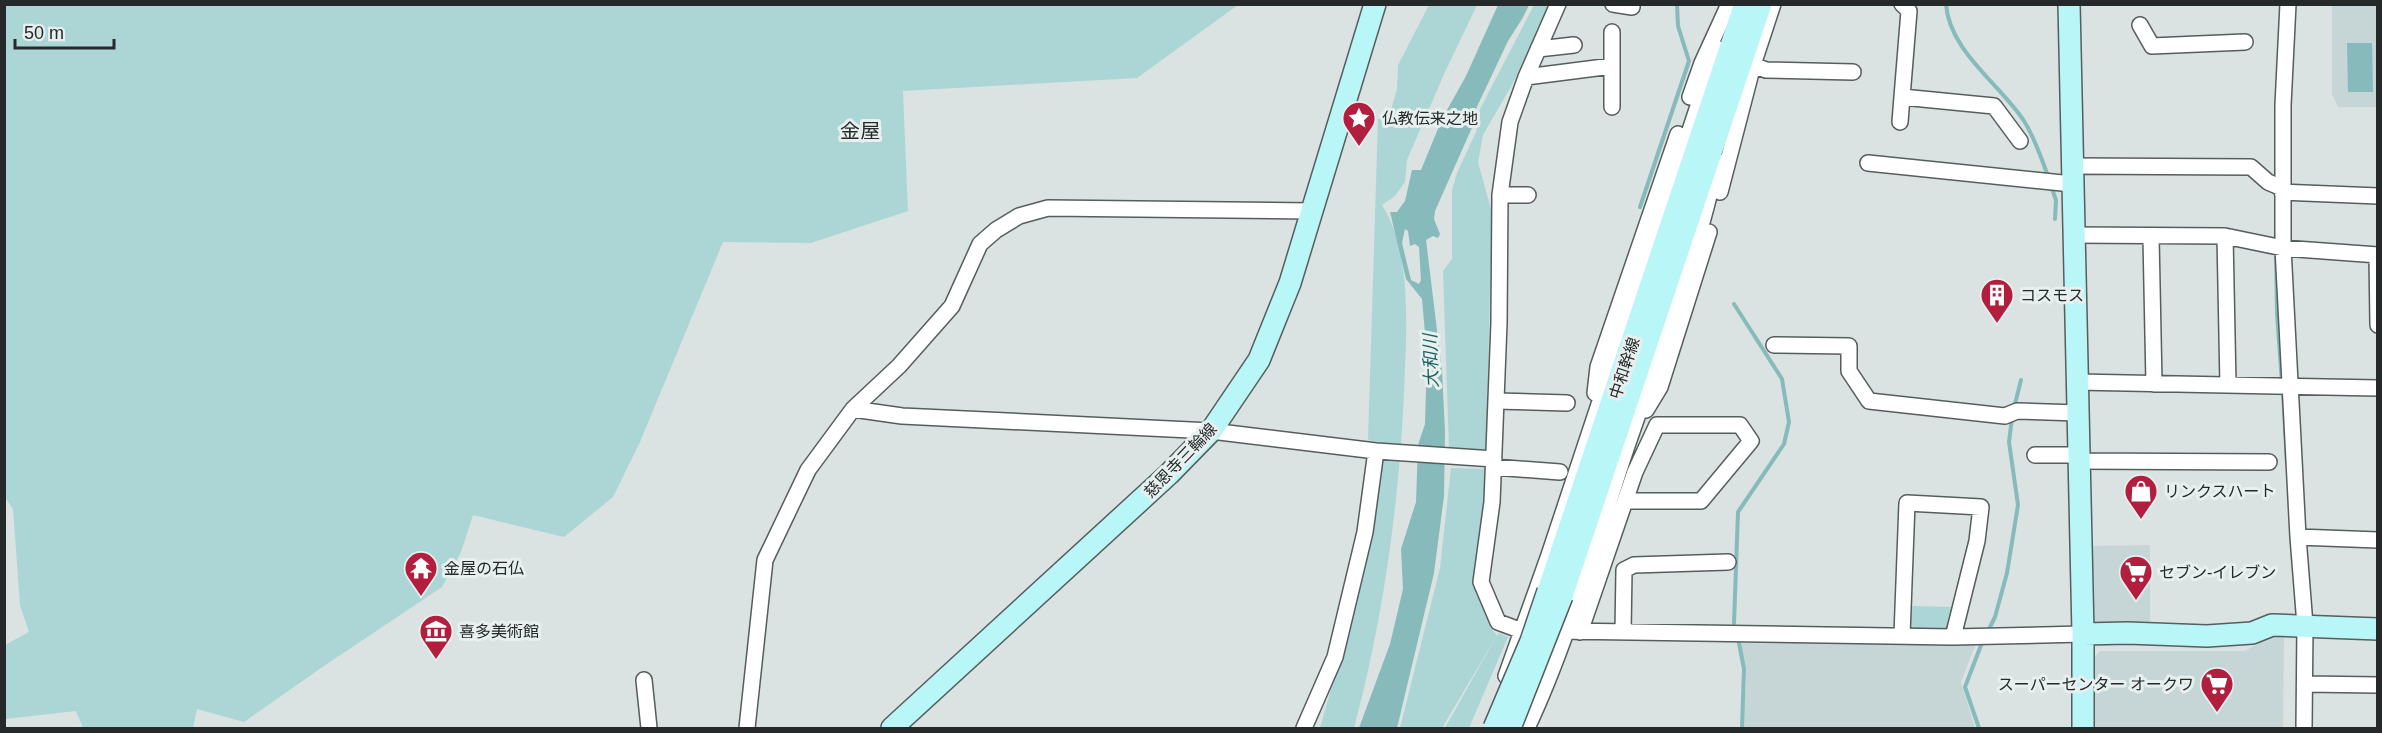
<svg xmlns="http://www.w3.org/2000/svg" width="2382" height="733" font-family="Helvetica,'Noto Sans JP',sans-serif">
  <rect width="100%" height="100%" fill="#dae2e2"/>
  <!-- built -->
  <path fill="#c6d6d6" d="M2332,5h45v102h-39l-6,-13z
    M2150,545v78h-61v-77z
    M2275,634h9l-1,94h-190l1,-70 6,-7h145z
    M1741,643h235l-15,39 14,46h-232l3,-47z"/>
  <!-- green -->
  <path fill="#acd6d6" d="M4,5l1,-1 1233,1 -101,73 -234,13 5,120 -97,32 -88,-1 -83,200 -27,55 -49,40 -91,-22 -12,37 -19,35 -121,81 -77,54 -47,-13 -4,19h-110l-7,-17 -71,8v-74l24,-13 -9,-27 -7,-96 -9,-13z
    M1429,5h48l-32,67 -38,88 -2,22 -10,14 -13,9c28,43 25,115 23,164 -4,121 -20,243 -51,359h-34l39,-137 20,-149 -11,-2 10,-321 12,-6 7,-24 1,-24z
    M1534,5h15l-36,78 -30,52 -5,27 14,51 -6,236h-37l-6,-178 9,-12v-69l5,-17 19,-41 4,-23z
    M1451,468l35,1v24l-11,91 17,45 5,7 2,-3 9,4 -39,91h-24l51,-91 -54,91h-42l40,-160z
    M1910,606l43,1c-1,5 -2,15 -5,19 -7,9 -32,7 -39,1z"/>
  <!-- water -->
  <path fill="#87baba" fill-rule="evenodd" d="M1498,5h31l-7,14 -14,22 -34,72v10l-39,88 -1,8 6,15 -2,4 -5,-2 -7,4 16,131 3,61 -1,64 -10,77 -37,155h-38l31,-84 13,-55 -2,-40 15,-47 2,-57 7,-21 2,-68 -5,-57 -16,-20 -16,-67h7l8,-11 7,-31h9l21,-51 24,-43zM1405,229l3,2 2,15 5,-2 4,3 2,33 -2,4 -8,-4 -9,-37z
    M2347,43h25l1,49h-25z"/>
  <g fill="none" stroke-linecap="round" stroke-linejoin="round">
    <!-- stream -->
    <path stroke="#87baba" stroke-width="4" d="M1946,4c3,47 55,81 78,117 11,17 17,37 24,55
      M2051,186l5,14 -1,19
      M1640,207l49,-146 -11,-35 -1,-22
      M2276,253l1,60 5,70
      M1734,304l48,75 7,43 -5,22 -46,68 -4,111
      M2283,391l4,73
      M2014,408l7,-28
      M1988,631l7,-14 12,-44 11,-68 -9,-63 3,-24
      M1739,643l5,26 -2,59
      M1979,728l-14,-41 18,-47"/>
    <defs>
      <path id="street" d="M1613,4l19,3v-3
        M1902,4l7,7 -7,86 92,9 26,35
        M2288,4l-5,101v143l15,289 7,88 -1,103
        M2140,25l12,21 93,-4
        M1612,32v75
        M1538,49l36,-4
        M1753,65l13,5 87,2
        M1526,77l86,-11
        M1690,97l12,-34 27,-59
        M1900,122l2,-25
        M1868,163l204,21
        M2072,166l179,1 17,15 14,6
        M1720,192l33,-127 20,-61
        M2282,192l96,4
        M1500,195h28
        M2072,235l153,1 58,12 95,7
        M2225,236l3,149
        M2151,237l3,147
        M2377,255l1,70
        M1774,345l75,1v25l20,30 136,15 12,-5 61,2
        M2077,382l301,6
        M1595,393l3,-26 80,-233
        M1496,401l71,2
        M853,409l49,7 309,15 165,20 118,8
        M1646,410l14,-23 49,-155
        M2035,455h43
        M2078,461l191,1
        M1494,467l66,5
        M2298,537l80,3
        M1522,631l-24,-9 -17,-40 11,-80 7,-179 1,-128 10,-73 16,-45 32,-73
        M1565,631l388,6 130,-3
        M1580,632l55,-160 22,-47h83l11,16 -50,60h-75
        M1623,632l1,-62 10,-5 94,-3
        M1902,635l5,-132 74,4 -4,34 -24,96
        M1506,676l43,-121 156,-470 15,-36
        M644,680l5,48
        M2305,684l73,1
        M747,728l18,-168 43,-90 45,-61 46,-43 53,-60 28,-62 16,-14 23,-14 29,-8 265,3
        M1304,728l31,-71 30,-125 11,-81
        M1527,728c41,-87 69,-189 100,-282 32,-94 70,-188 90,-285"/>
      <path id="secondary" d="M2069,4l14,630v94
        M1548,591l197,-587
        M1562,596l199,-592
        M2083,634l45,-1 79,3 45,-3 20,-8 106,4
        M892,728l277,-254 42,-43 48,-71 31,-77 85,-279"/>
    </defs>
    <!-- street casing -->
    <use href="#street" stroke="#565d5d" stroke-width="18"/>
    <!-- secondary casing -->
    <use href="#secondary" stroke="#565d5d" stroke-width="24"/>
    <!-- street -->
    <use href="#street" stroke="#fff" stroke-width="15"/>
    <!-- secondary -->
    <use href="#secondary" stroke="#b8f6f7" stroke-width="21"/>
    <defs>
      <path id="secondary-bridge" d="M1494,728l37,-87 17,-50
        M1510,728l52,-132"/>
    </defs>
    <!-- secondary-bridge casing -->
    <use href="#secondary-bridge" stroke="#565d5d" stroke-width="24" stroke-linecap="butt"/>
    <!-- secondary-bridge -->
    <use href="#secondary-bridge" stroke="#b8f6f7" stroke-width="21"/>
  </g>
  <!-- icons -->
  <defs>
    <symbol id="sight-pin" viewBox="-11 -11 22 30"><path d="M0 17L-7.5 6A9.5 9.5 0 1 1 7.5 6Z" fill="#b21f3e" stroke="#e7efef"/><path d="M0-6L1.8-2.2L6-1.7L2.9 1.2L3.7 5.4L0 3.3L-3.7 5.4L-2.9 1.2L-6-1.7L-1.8-2.2Z" fill="#fff"/></symbol>
    <symbol id="building-pin" viewBox="-11 -11 22 30"><path d="M0 17L-7.5 6A9.5 9.5 0 1 1 7.5 6Z" fill="#b21f3e" stroke="#e7efef"/><path d="M-4-6H4V6H1V3H-1V6H-4ZM-2.5-4.3h1.7v1.8h-1.7ZM.8-4.3h1.7v1.8H.8ZM-2.5-1h1.7V.8h-1.7ZM.8-1h1.7V.8H.8Z" fill="#fff"/></symbol>
    <symbol id="shop-pin" viewBox="-11 -11 22 30"><path d="M0 17L-7.5 6A9.5 9.5 0 1 1 7.5 6Z" fill="#b21f3e" stroke="#e7efef"/><path d="M-5-2.5h2.3a2.7 3.5 0 0 1 5.4 0H5L5.5 6h-11ZM-1.5-2.5h3a1.5 2.3 0 0 0-3 0Z" fill="#fff"/></symbol>
    <symbol id="temple-pin" viewBox="-11 -11 22 30"><path d="M0 17L-7.5 6A9.5 9.5 0 1 1 7.5 6Z" fill="#b21f3e" stroke="#e7efef"/><path d="M0-6L5-2H3V0L6.5 2.5H4V6H1.5V3h-3V6H-4V2.5H-6.5L-3 0V-2H-5Z" fill="#fff"/></symbol>
    <symbol id="supermarket-pin" viewBox="-11 -11 22 30"><path d="M0 17L-7.5 6A9.5 9.5 0 1 1 7.5 6Z" fill="#b21f3e" stroke="#e7efef"/><path d="M-6-5.5h2.5l.6 2H6L4.5 2H-2.5L-4.4-4H-6ZM-1.5 3.2a1.3 1.3 0 1 0 .1 0ZM3 3.2a1.3 1.3 0 1 0 .1 0Z" fill="#fff"/></symbol>
    <symbol id="museum-pin" viewBox="-11 -11 22 30"><path d="M0 17L-7.5 6A9.5 9.5 0 1 1 7.5 6Z" fill="#b21f3e" stroke="#e7efef"/><path d="M0-6L6-3V-2H-6V-3ZM-5-1h2V3h-2ZM-1-1h2V3h-2ZM3-1h2V3H3ZM-6 4H6V6H-6Z" fill="#fff"/></symbol>
  </defs>
  <g fill-rule="evenodd">
    <use href="#sight-pin" x="1340" y="99" width="38" height="52"/>
    <use href="#building-pin" x="1978" y="276" width="38" height="52"/>
    <use href="#shop-pin" x="2122" y="472" width="38" height="52"/>
    <use href="#temple-pin" x="402" y="549" width="38" height="52"/>
    <use href="#supermarket-pin" x="2117" y="553" width="38" height="52"/>
    <use href="#museum-pin" x="417" y="612" width="38" height="52"/>
    <use href="#supermarket-pin" x="2198" y="665" width="38" height="52"/>
  </g>
  <g text-anchor="middle" stroke-width="6" stroke-linejoin="round" paint-order="stroke">
    <!-- poi labels -->
    <g font-size="16" fill="#262929" stroke="#e7efef" text-anchor="start">
      <text x="1382" y="124">仏教伝来之地</text>
      <text x="2020" y="301">コスモス</text>
      <text x="2164" y="497">リンクスハート</text>
      <text x="444" y="574">金屋の石仏</text>
      <text x="2159" y="578">セブン-イレブン</text>
      <text x="459" y="637">喜多美術館</text>
      <text x="2194" y="690" text-anchor="end">スーパーセンター オークワ</text>
    </g>
    <!-- street labels -->
    <g font-size="16" fill="#262929" stroke="#e7efef">
      <text transform="translate(1624 368) rotate(-72)" y="6">中和幹線</text>
      <text transform="translate(1180 460) rotate(-46)" y="6">慈恩寺三輪線</text>
    </g>
    <!-- water labels -->
    <g font-size="18" font-style="italic" fill="#1c6162" stroke="#e7efef">
      <text transform="translate(1431 361) rotate(-92)" y="6">大和川</text>
    </g>
    <!-- quarter labels -->
    <g font-size="20" fill="#262929" stroke="#e7efef">
      <text x="860" y="138">金屋</text>
    </g>
  </g>
  <!-- border -->
  <rect width="2382" height="733" fill="none" stroke="#262929" stroke-width="12"/>
  <!-- scale -->
  <path d="M15 39v9h99v-9" fill="none" stroke="#262929" stroke-width="3"/>
  <text x="24" y="39" font-size="18" fill="#262929" stroke="#e7efef" stroke-width="4.5" paint-order="stroke">50 m</text>
</svg>
